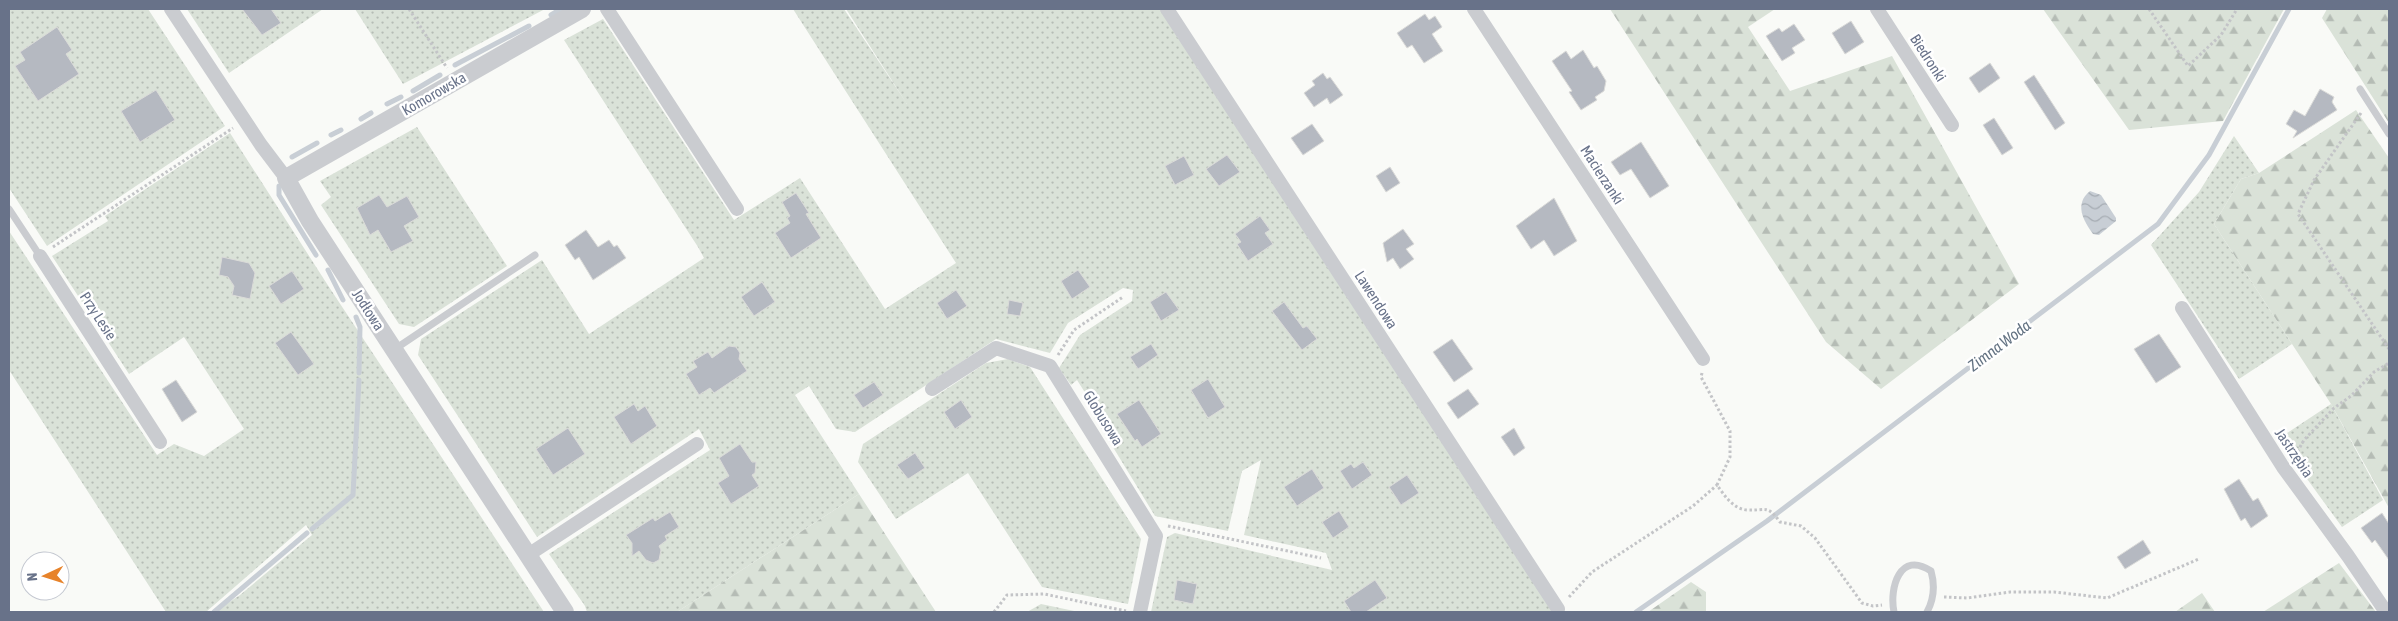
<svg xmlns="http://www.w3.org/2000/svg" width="2398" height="621" font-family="'Asap Condensed',sans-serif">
  <defs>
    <pattern id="grass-dots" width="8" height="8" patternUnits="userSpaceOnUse" patternTransform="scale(1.25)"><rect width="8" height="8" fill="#dae2d8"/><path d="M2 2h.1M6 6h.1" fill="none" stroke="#b5bcb5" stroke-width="1.8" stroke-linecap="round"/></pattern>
    <pattern id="forest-firs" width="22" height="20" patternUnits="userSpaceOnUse" patternTransform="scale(1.25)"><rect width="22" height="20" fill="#dae2d8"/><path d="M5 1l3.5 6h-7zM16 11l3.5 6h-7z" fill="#b5bcb5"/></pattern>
    <pattern id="water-waves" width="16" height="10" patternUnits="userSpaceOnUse" patternTransform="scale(1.25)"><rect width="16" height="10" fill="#c8ced5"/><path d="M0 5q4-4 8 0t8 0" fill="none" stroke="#a6acb3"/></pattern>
  </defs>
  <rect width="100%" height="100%" fill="#f9faf7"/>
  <!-- grass -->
  <path fill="url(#grass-dots)" d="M9,9h139l77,117 -178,120 -38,-58z
    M187,9h136l-94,64z
    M355,9h190l-142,75z
    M793,9h51l63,95 -61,-95h314l393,603h-402l16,-75 8,-4 157,37 -6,-17 -82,-18 17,-75 -19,11 -14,60 -73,-15 -61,-100 4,-3 -21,-33 -6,5 -12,-17 21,-33 52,-34 1,-11 -10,-2 -55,35 -18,30 -54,-14 -141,93 -19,-3 -27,-43 -14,9 64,99 -182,118h-90l-2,-6 -36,-52 161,-104 -11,-21 -162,108 -119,-182 3,-16 121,-79 47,74 115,-76 -6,-11 -134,-207 39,-21 131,201 66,-42 85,131 71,-46z
    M417,127l90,139 -93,61 -15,-3 -78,-119 10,-8 -11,-16z
    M230,133l99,154 215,325h-330l26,-17 72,-60 -6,-10 -100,87h-40l-157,-242v-139l148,224 17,-11 30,12 40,-27 -60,-92 -55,37 -77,-118 56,-35 -3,-5z
    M2234,136l25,37 -18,6 -27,45 78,120 -53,35 -88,-134 48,-53z
    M1008,359l22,8 111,172 -13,65 -86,-17 -74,-114 -72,46 -38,-57 5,-18 123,-81z
    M2331,404l52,96 -41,27 -64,-88z
    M1041,604l38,8h-52z"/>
  <!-- forest -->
  <path fill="url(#forest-firs)" d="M1610,9h165l-27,18 42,64 102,-35 127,228 -138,105 -55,-47z
    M2043,9h241l-61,112 -94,9z
    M2327,9h62v114l-67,-105z
    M2356,110l33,48v350l-58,-104 -117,-180 27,-45 18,-6z
    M859,494l77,118h-259z
    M2339,563l37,49h-113z
    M1691,582l15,10v20h-58z
    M2202,593l13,19h-40z"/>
  <!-- water -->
  <path fill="url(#water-waves)" d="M2090,191l11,4 15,23v3l-17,14 -6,-1c-10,-14 -19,-30 -3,-43z"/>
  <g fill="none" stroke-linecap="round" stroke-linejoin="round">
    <!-- stream -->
    <path stroke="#c8ced5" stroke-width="5" d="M551,15l10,-6
      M455,65l74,-39
      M413,91l27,-16
      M387,104l14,-7
      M361,119l10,-6
      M331,135l10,-5
      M292,157l25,-14
      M279,186v9l37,60
      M328,270l15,30
      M356,317l4,10 -1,46
      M312,529l41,-34 6,-115
      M214,612l93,-79
      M1636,612l131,-91 391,-297 51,-69 80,-146"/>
  </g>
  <!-- building -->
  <path fill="#b5b9c1" stroke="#dbdbd9" d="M242,9h29l10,14 -19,12z
    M1425,14l4,6 6,-4 7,11 -10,7 11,17 -19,12 -12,-18 -5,3 -10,-15z
    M1851,21l13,21 -19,12 -13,-21z
    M1794,24l11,16 -13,8 3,5 -13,8 -16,-25 13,-8 3,4z
    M57,27l15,23 -6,4 13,20 -41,27 -23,-35 10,-6 -5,-8z
    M1583,50l11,18 3,-2 9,15 -2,10 -9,6 2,3 -16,10 -12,-18 3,-1 -20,-30 14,-10 5,8z
    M1990,63l10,15 -21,15 -10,-15z
    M1323,73l4,6 3,-2 13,18 -13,9 -3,-6 -13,9 -10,-14 11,-8 -3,-4z
    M2034,75l31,48 -10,7 -31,-48z
    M2320,89l14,8 -2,5 5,8 -44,28 4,-7 -11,-7 8,-14 11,6z
    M156,90l19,30 -35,22 -19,-31z
    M1994,118l19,30 -11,7 -19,-30z
    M1312,124l12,17 -21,14 -12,-17z
    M1641,142l28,44 -19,12 -19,-29 -11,6 -9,-13z
    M1227,155l13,17 -21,14 -13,-17z
    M1184,156l10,19 -19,10 -10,-19z
    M1390,167l10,16 -14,9 -10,-16z
    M796,193l13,20 -3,1 15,24 -30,20 -16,-25 15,-10 -3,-5 3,-2 -8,-14z
    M379,195l8,12 20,-11 12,21 -15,9 9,15 -22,11 -13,-22 -8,5 -13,-27z
    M1554,198l23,43 -23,15 -10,-16 -13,9 -15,-23z
    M1260,216l10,14 -5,3 8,11 -25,17 -11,-17 4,-2 -6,-8z
    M1403,229l11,15 -8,5 8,10 -14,10 -7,-11 -6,4 -4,-19z
    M586,230l12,17 11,-7 5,7 3,-2 9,13 -33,22 -14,-23 -4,3 -10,-15z
    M222,257l27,6 6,10 -5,26 -18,-4 2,-9 -6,-9 -9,-2z
    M1078,270l12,17 -18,12 -11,-18z
    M292,271l12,18 -23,15 -12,-18z
    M762,282l13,20 -21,14 -13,-19z
    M956,290l11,16 -20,13 -10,-16z
    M1166,292l13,18 -18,11 -11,-19z
    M1009,300l14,3 -3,13 -13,-2z
    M1284,302l19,26 4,-2 10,13 -15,11 -30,-39z
    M291,332l23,32 -16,11 -23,-32z
    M2159,334l22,33 -25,16 -22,-34z
    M1452,339l21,30 -19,13 -21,-30z
    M1151,344l7,11 -20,14 -8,-12z
    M729,346l7,1 4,6 -1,6 8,12 -33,22 -4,-5 -11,7 -13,-21 11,-7 -4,-6 15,-9 4,6z
    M1208,379l17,28 -17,11 -17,-28z
    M176,380l21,32 -15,10 -20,-33z
    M874,382l9,13 -20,13 -9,-13z
    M1468,389l11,15 -21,15 -11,-16z
    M961,400l11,17 -17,12 -11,-17z
    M1139,400l22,34 -19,13 -5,-8 -2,2 -18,-27z
    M634,404l4,7 7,-5 12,20 -26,18 -17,-27z
    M568,428l17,26 -32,21 -17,-26z
    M1514,428l11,20 -11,8 -13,-19z
    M740,444l12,18h4l-1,11 -3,2 7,11 -28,18 -13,-21 11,-7 -10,-18z
    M915,453l10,15 -17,11 -11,-14z
    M1363,462l9,13 -20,14 -12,-18 11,-7 3,4z
    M1312,469l12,19 -27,18 -13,-19z
    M1407,475l12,18 -18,12 -12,-18z
    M2239,479l14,22 5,-3 10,18 -17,12 -6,-10 -4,3 -17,-32z
    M1339,511l10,16 -16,11 -11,-16z
    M670,512l9,15 -14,9 2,4 -8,6 2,4 -2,10 -6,3 -7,-3 -7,-9 -7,5v-13l-6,-8 27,-17 2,3z
    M2382,513l7,11v36l-14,-20 -3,3 -11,-15z
    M2143,540l8,13 -26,16 -8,-12z
    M1177,580l20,4 -4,20 -19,-4z
    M1375,580l12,18 -21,14h-15l-7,-11z"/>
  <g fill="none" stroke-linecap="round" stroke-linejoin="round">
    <!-- path -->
    <path stroke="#c3c4c7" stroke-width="3" stroke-dasharray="2.5 2.5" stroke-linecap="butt" d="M409,9l38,59
      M2149,9l39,57 33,-31 16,-26
      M2361,113l-47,67 -16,34 91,135
      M53,247l180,-119
      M1058,355l16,-25 49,-33
      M1702,373l-1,4 29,54v26l-13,28c7,10 16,24 30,25 19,1 20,-6 33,12l21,4 14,12 47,65 11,3 9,-1
      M2295,456l9,-16 30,-32 17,-12 23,-24 15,-9
      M1168,526l153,32
      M1569,597l23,-25 101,-66 24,-21
      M1944,597l23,1 43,-6h44l53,6 92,-39
      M994,612l13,-17 37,-1 82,17"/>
    <!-- service -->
    <path stroke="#caccd0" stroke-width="7" d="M2360,89l29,45
      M9,209l31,47
      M395,349l140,-94
      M1894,612c-5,-24 6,-62 37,-41 4,14 3,28 -4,41"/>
    <!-- minor -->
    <path stroke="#caccd0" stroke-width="14" d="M171,9l90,136 25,33
      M607,9l130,200
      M1167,9l391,600
      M1474,9l229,350
      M1877,9l75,116
      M40,256l120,186
      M2182,308l101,159 65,89 38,56
      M932,389l64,-41 54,18 106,170 -16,76
      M528,555l169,-111"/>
    <!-- tertiary -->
    <path stroke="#caccd0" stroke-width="18" d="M565,612l-255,-391 -24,-43 296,-169"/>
  </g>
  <g text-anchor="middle" stroke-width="5" stroke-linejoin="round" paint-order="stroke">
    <!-- street labels -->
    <g font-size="15" fill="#687289" stroke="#fff">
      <text transform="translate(1928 58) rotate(57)" y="5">Biedronki</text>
      <text transform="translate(434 94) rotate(-30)" y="5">Komorowska</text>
      <text transform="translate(1602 175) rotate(57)" y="5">Macierzanki</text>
      <text transform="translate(1376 300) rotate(57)" y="5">Lawendowa</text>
      <text transform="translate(368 310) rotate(57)" y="5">Jodłowa</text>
      <text transform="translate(98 316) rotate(57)" y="5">Przy Lesie</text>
      <text transform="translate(1103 418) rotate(58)" y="5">Globusowa</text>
      <text transform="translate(2294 453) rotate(56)" y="5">Jastrzębia</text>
    </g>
    <!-- water labels -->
    <g font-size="16" font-style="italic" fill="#647383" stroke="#fff">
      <text transform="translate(1999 345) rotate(-37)" y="6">Zimna Woda</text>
    </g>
  </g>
  <!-- border -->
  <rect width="2398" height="621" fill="none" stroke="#687289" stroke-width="20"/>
  <!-- north arrow -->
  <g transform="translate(45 576) rotate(266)"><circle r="24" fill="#ffffff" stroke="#c3c7d0"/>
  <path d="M0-4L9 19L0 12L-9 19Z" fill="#e7832a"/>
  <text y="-8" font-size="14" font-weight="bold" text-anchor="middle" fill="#687289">N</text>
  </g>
</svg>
